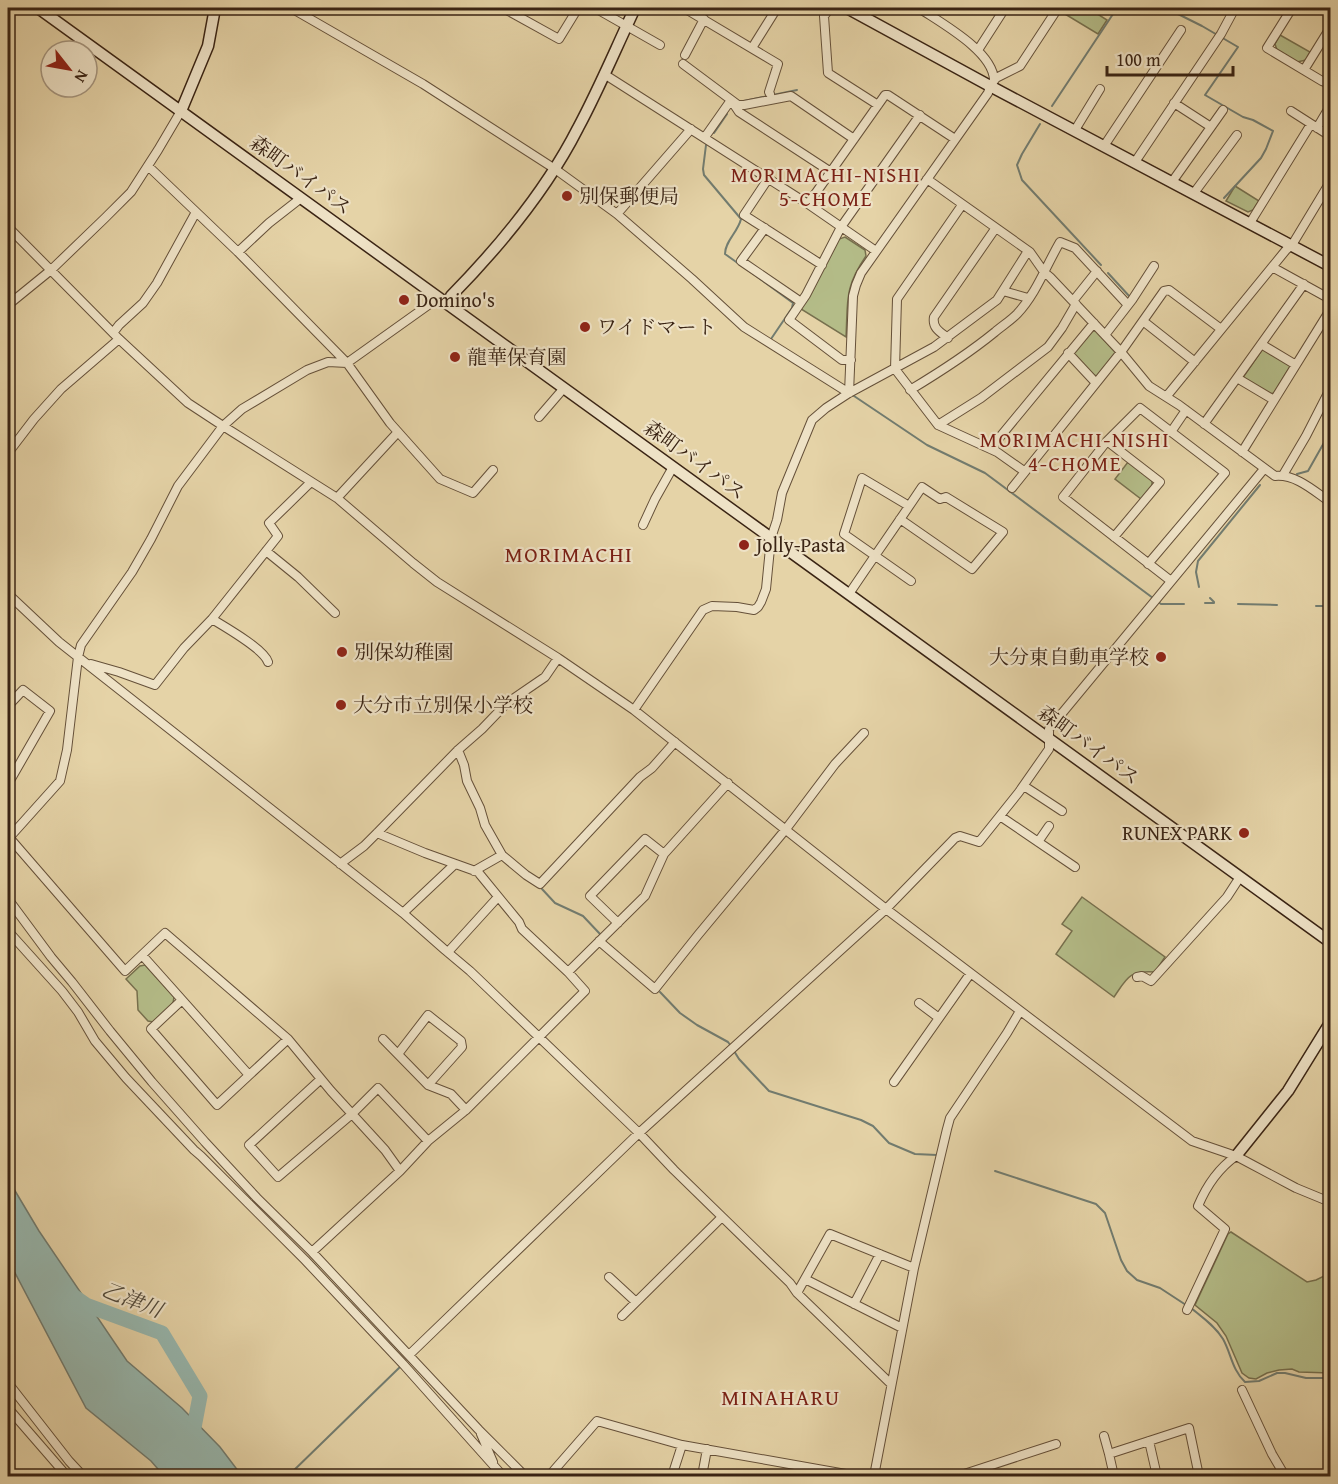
<svg xmlns="http://www.w3.org/2000/svg" width="1338" height="1484" font-family="'Gentium Book Plus','Noto Serif JP',serif">
  <rect width="100%" height="100%" fill="#e5d3a7"/>
  <filter id="stains"><feTurbulence type="fractalNoise" baseFrequency=".00333" numOctaves="4"/><feColorMatrix values="0 0 0 0 .2 0 0 0 0 .09 0 0 0 0 .02 0 0 0 .5 -.17"/></filter>
  <radialGradient id="worn" r=".72"><stop offset=".6" stop-color="#630" stop-opacity="0"/><stop offset="1" stop-color="#630" stop-opacity=".3"/></radialGradient>
  <!-- green -->
  <path fill="#b4bc88" stroke="#77704e" stroke-width="1.5" d="M1063,8h29l-1,2 16,10 -9,14 -38,-23z
    M1280,35l30,17 -4,8 -9,2 -20,-12 -2,-6z
    M1235,186l24,15 -6,9 -5,2 -22,-11z
    M845,237l20,13 1,6c-22,32 -18,45 -20,81l-45,-28 38,-70z
    M1092,331h4l20,22 -19,23 -4,-1 -18,-18 -1,-5z
    M1265,349l24,15 1,3 -16,26 -4,1 -26,-16v-2l18,-26z
    M1128,462l24,18v6l-11,13 -26,-20z
    M1082,897l83,60 -10,15c-26,-2 -28,6 -41,25l-58,-43 16,-23 -10,-7z
    M145,965l29,32 -1,6 -20,19 -5,-1 -10,-11 -1,-19 -11,-12 14,-13z
    M1231,1232l76,50 9,-2 8,-4 6,3v94l-31,-1 -7,-3 -13,1 -12,3 -11,6 -7,-1 -7,-5 -16,-37 -9,-13 -22,-18 33,-71z"/>
  <!-- water -->
  <path fill="#97b7ae" stroke="#727c70" stroke-width="1.5" d="M8,1179l31,52 88,130 55,47 38,39 22,29h-78l-13,-15 -65,-53 -71,-135 -7,-10z"/>
  <g fill="none" stroke-linecap="round" stroke-linejoin="round">
    <!-- stream -->
    <path stroke="#727c70" stroke-width="2" d="M1166,8l36,18 36,21 -33,48 38,22 10,3 20,11 -7,18 -5,9 -37,40
      M739,101h5l53,-11
      M1052,106l65,-98
      M1040,124l-18,30 -5,11 5,15 79,85
      M714,133l13,-19
      M706,145l-3,24 1,6 37,44c-3,13 -16,22 -16,35l14,10
      M744,267l49,36 -1,5 -21,31
      M1108,273l22,24
      M854,396l73,49 58,28 176,131h23
      M1297,474l11,-3 22,-39
      M1199,587l-3,-15 2,-11 62,-76
      M1210,598l4,4v1
      M1205,603h9
      M1238,604l39,1
      M1316,606h7l7,3
      M542,889l13,14 28,13 17,18
      M660,992l20,21 17,12 31,17 3,4
      M734,1051l5,8 30,32 92,29 12,6 16,17 26,11 22,1
      M995,1171l101,33 9,9 16,47 6,11 10,9 23,8 26,17
      M1191,1308c11,9 24,18 32,31 8,14 9,31 22,43l14,-1 18,-8h8l21,5h24
      M288,1476l113,-110"/>
    <!-- river -->
    <path stroke="#97b7ae" stroke-width="15" d="M73,1296l13,9 76,28 38,63 -8,42 18,38"/>
    <defs>
      <path id="street" d="M291,8l132,76 132,85 62,45 75,65 52,48 105,66
        M503,8l56,31 19,-31
        M595,8l65,37
        M684,8l94,56 -9,28 1,2
        M830,8l-6,8 4,57 50,32
        M919,8c22,15 74,43 75,72
        M1292,8l-25,40 55,33 8,3
        M752,48l25,-40
        M978,50l27,-42
        M685,55l19,-36
        M683,64l55,41h6l47,-9 63,43
        M1304,70l26,-42
        M604,74l204,130 68,47
        M1291,111l39,25
        M1211,127l12,-17
        M1317,128l13,-22
        M1075,130l25,-41
        M705,137l26,-37 8,12 92,60
        M1104,146l77,-116
        M1135,162l86,-128 14,-26
        M148,166l90,86 109,111 43,60 50,56 33,14 20,-23
        M768,179l-24,36 78,50
        M927,179l103,73 14,20 6,5 71,75 28,34 30,19 96,71c21,-2 39,15 55,26
        M1172,182l39,-55 -37,-24
        M1194,193l43,-58
        M808,204l77,-109h3l67,44
        M962,205l-65,94 -2,70 43,56 59,27 27,19
        M617,214l74,-85
        M1250,223l61,-99
        M8,227l111,112 69,64 35,23 114,72 76,65 24,19 121,76 76,52 252,199 306,232 44,15 60,32 34,14
        M765,228l-24,33 60,41
        M238,252l31,-29 32,-25
        M1272,267l58,32
        M1003,291l25,7
        M1073,301l24,-30
        M8,305l43,-35 54,-52 26,-26 27,-42 23,-39
        M1143,321l52,41
        M113,333l6,-8 24,-22 14,-20 39,-71
        M1105,335l27,-35 22,-34
        M948,338c-8,-6 -16,-10 -14,-21l61,-88
        M1261,344l35,21
        M1068,353l28,30
        M851,360h-9l-53,-40 17,-25 35,-68 79,-112
        M1237,378l37,22
        M910,390c30,-18 58,-36 85,-58 7,-6 15,-11 22,-18 19,-20 29,-48 43,-72l15,6 53,57
        M849,393l4,-97 3,-11 5,-12 127,-180 2,-7 6,-8 24,-12 38,-58
        M1166,397l120,-147 6,-5 38,-63
        M539,417l25,-29
        M1204,424l100,-140
        M938,425l43,-27 67,-51 14,-19 14,-24
        M1171,432l15,-22
        M1107,441l53,41 -46,55
        M990,449l104,-126
        M1242,452l88,-142
        M8,453l26,-34 27,-30 58,-50
        M1283,475l23,-39 24,-47
        M1012,488l109,-136 43,-61 5,-1 52,39
        M337,498l61,-66
        M909,506l-47,-28 -18,56 67,47
        M643,525l12,-26 18,-32
        M266,551l32,26 37,36
        M1148,564l77,-91 -85,-65 -33,33 -44,56 108,84
        M8,594l51,48 344,271 42,37 25,21 169,162 35,37 116,113 7,10 94,91
        M849,594c24,-36 49,-71 73,-107l18,12 6,-2 57,35 -31,37 -72,-50
        M212,619c13,8 52,30 56,43
        M91,664l28,8 36,13 29,-37 28,-29 66,-83 -9,-13 42,-41
        M8,706l15,-16 27,21 -42,73
        M634,710l69,-100 9,-4 25,1 17,3 4,-3 3,-5 5,-13 5,-51 6,-18 5,-27 30,-73 14,-12 23,-15 85,-46 63,-47 31,-49
        M458,750l6,15 3,16 13,27 5,17 17,30
        M1024,786l38,25
        M1000,816l75,51
        M377,833l48,20 53,19 41,50 3,7 46,43
        M8,836l117,135 40,-38 123,106 43,52 54,59 15,21
        M8,839l52,-58 7,-31 11,-93 3,-12 51,-73 19,-33 27,-53 45,-60 19,-17 65,-39 21,-8 19,1 87,-62 9,-2
        M1038,842l11,-16
        M340,864l24,-18 13,-13 81,-83 24,-21 25,-26 38,-26 13,-19
        M474,871l28,-16 24,20 14,9 100,-107 12,-9 23,-26
        M8,899l43,58 21,25 38,49 42,51 53,60 52,56 55,54 167,178 45,45 4,1
        M403,913l52,-49
        M618,923l-28,-27 55,-57 19,15
        M8,931l54,60 16,21 17,29 31,37 68,72 7,6 104,104 98,104 100,112
        M599,941l56,48 43,-54 88,-106 49,-65 29,-31
        M448,952l50,-55
        M142,955l107,120
        M1137,977l5,-1 9,5 76,-84 13,-20
        M182,1000l-31,29 66,76 71,-66
        M919,1003l20,15
        M383,1039l45,46 23,9 15,16
        M398,1054l30,-39 33,26 1,6 -34,38
        M321,1079l-72,66 29,32 74,-63 26,-26 50,53
        M894,1082l76,-108
        M312,1252l88,-81 28,-30 38,-31 119,-119 -17,-19 77,-76 19,-42 64,-71
        M609,1277l27,25
        M805,1279l97,49
        M797,1293l33,-59 84,34
        M854,1304l26,-50
        M1187,1310l38,-81 -27,-23c8,-19 21,-38 38,-50
        M622,1316l100,-99
        M409,1355l230,-222 247,-224 69,-71 5,-2 19,6 40,-50 30,-43v-20l215,-260
        M8,1383l61,78 14,15
        M1242,1390l30,64 13,22
        M8,1408l59,68
        M481,1434l12,28
        M1104,1436l5,18 5,22
        M1149,1441l8,35
        M1109,1454l80,-26 10,48
        M549,1476l48,-55 85,24 175,31
        M672,1476l10,-31
        M702,1476l5,-27
        M792,1476l3,-11
        M874,1476l40,-208 33,-139 3,-11 57,-85 13,-22
        M958,1476l98,-32"/>
      <path id="secondary" d="M38,8l1292,934
        M847,8l143,78 340,180
        M181,111l27,-65 7,-38
        M451,296c49,-50 95,-105 127,-168 21,-39 38,-80 57,-120
        M1236,1156l52,-65 42,-68
        M8,1471l6,5"/>
    </defs>
    <!-- street casing -->
    <use href="#street" stroke="#655039" stroke-width="10"/>
    <!-- secondary casing -->
    <use href="#secondary" stroke="#3a2414" stroke-width="13"/>
    <!-- street -->
    <use href="#street" stroke="#eee2c6" stroke-width="8"/>
    <!-- secondary -->
    <use href="#secondary" stroke="#eee2c6" stroke-width="10"/>
  </g>
  <!-- markers -->
  <g fill="#8f2418" stroke="#eee2c6" stroke-width="2">
    <circle cx="567" cy="196" r="6"/>
    <circle cx="404" cy="300" r="6"/>
    <circle cx="585" cy="327" r="6"/>
    <circle cx="455" cy="357" r="6"/>
    <circle cx="744" cy="545" r="6"/>
    <circle cx="342" cy="652" r="6"/>
    <circle cx="1161" cy="657" r="6"/>
    <circle cx="341" cy="705" r="6"/>
    <circle cx="1244" cy="833" r="6"/>
  </g>
  <g text-anchor="middle" stroke-width="4.5" stroke-linejoin="round" paint-order="stroke">
    <!-- street labels -->
    <g font-size="20" fill="#3a2414" stroke="#eee2c6">
      <text transform="translate(301 175) rotate(36)" y="7">森町バイパス</text>
      <text transform="translate(695 460) rotate(36)" y="7">森町バイパス</text>
      <text transform="translate(1089 745) rotate(36)" y="7">森町バイパス</text>
    </g>
    <!-- poi labels -->
    <g font-size="20" fill="#3a2414" stroke="#eee2c6" text-anchor="start">
      <text x="579" y="203">別保郵便局</text>
      <text x="416" y="307">Domino's</text>
      <text x="597" y="334">ワイドマート</text>
      <text x="467" y="364">龍華保育園</text>
      <text x="756" y="552">Jolly-Pasta</text>
      <text x="354" y="659">別保幼稚園</text>
      <text x="1149" y="664" text-anchor="end">大分東自動車学校</text>
      <text x="353" y="712">大分市立別保小学校</text>
      <text x="1232" y="840" text-anchor="end">RUNEX PARK</text>
    </g>
    <!-- neighbourhood labels -->
    <g font-size="21" letter-spacing="1.5" fill="#7a1f14" stroke="#eee2c6">
      <text x="826" y="182">MORIMACHI-NISHI<tspan x="826" dy="24">5-CHOME</tspan></text>
      <text x="1075" y="447">MORIMACHI-NISHI<tspan x="1075" dy="24">4-CHOME</tspan></text>
    </g>
    <!-- water labels -->
    <g font-size="21" font-style="italic" fill="#51493a" stroke="#eee2c6">
      <text transform="translate(132 1300) rotate(21)" y="7">乙津川</text>
    </g>
    <!-- quarter labels -->
    <g font-size="22" letter-spacing="1.5" fill="#7a1f14" stroke="#eee2c6">
      <text x="569" y="562">MORIMACHI</text>
      <text x="781" y="1405">MINAHARU</text>
    </g>
  </g>
  <!-- margin -->
  <rect width="1338" height="1484" fill="none" stroke="#e5d3a7" stroke-width="30"/>
  <rect x="9" y="9" width="1320" height="1466" fill="none" stroke="#3a2414" stroke-width="3"/>
  <rect x="15" y="15" width="1308" height="1454" fill="none" stroke="#3a2414" stroke-width="1.5"/>
  <!-- north arrow -->
  <g transform="translate(69 69) rotate(121)"><circle r="28" fill="#eee2c6" stroke="#a6967f" stroke-width="1.5"/>
  <path d="M0-4.5L10 22L0 15L-10 22Z" fill="#8f2418"/>
  <text y="-9" font-size="16" font-weight="bold" text-anchor="middle" fill="#3a2414">N</text>
  </g>
  <!-- scale -->
  <path d="M1107 66v9h126v-9" fill="none" stroke="#3a2414" stroke-width="3"/>
  <text x="1116" y="66" font-size="18" fill="#3a2414" stroke="#eee2c6" stroke-width="4.5" paint-order="stroke">100 m</text>
  <rect width="100%" height="100%" filter="url(#stains)"/>
  <rect width="100%" height="100%" fill="url(#worn)"/>
</svg>
